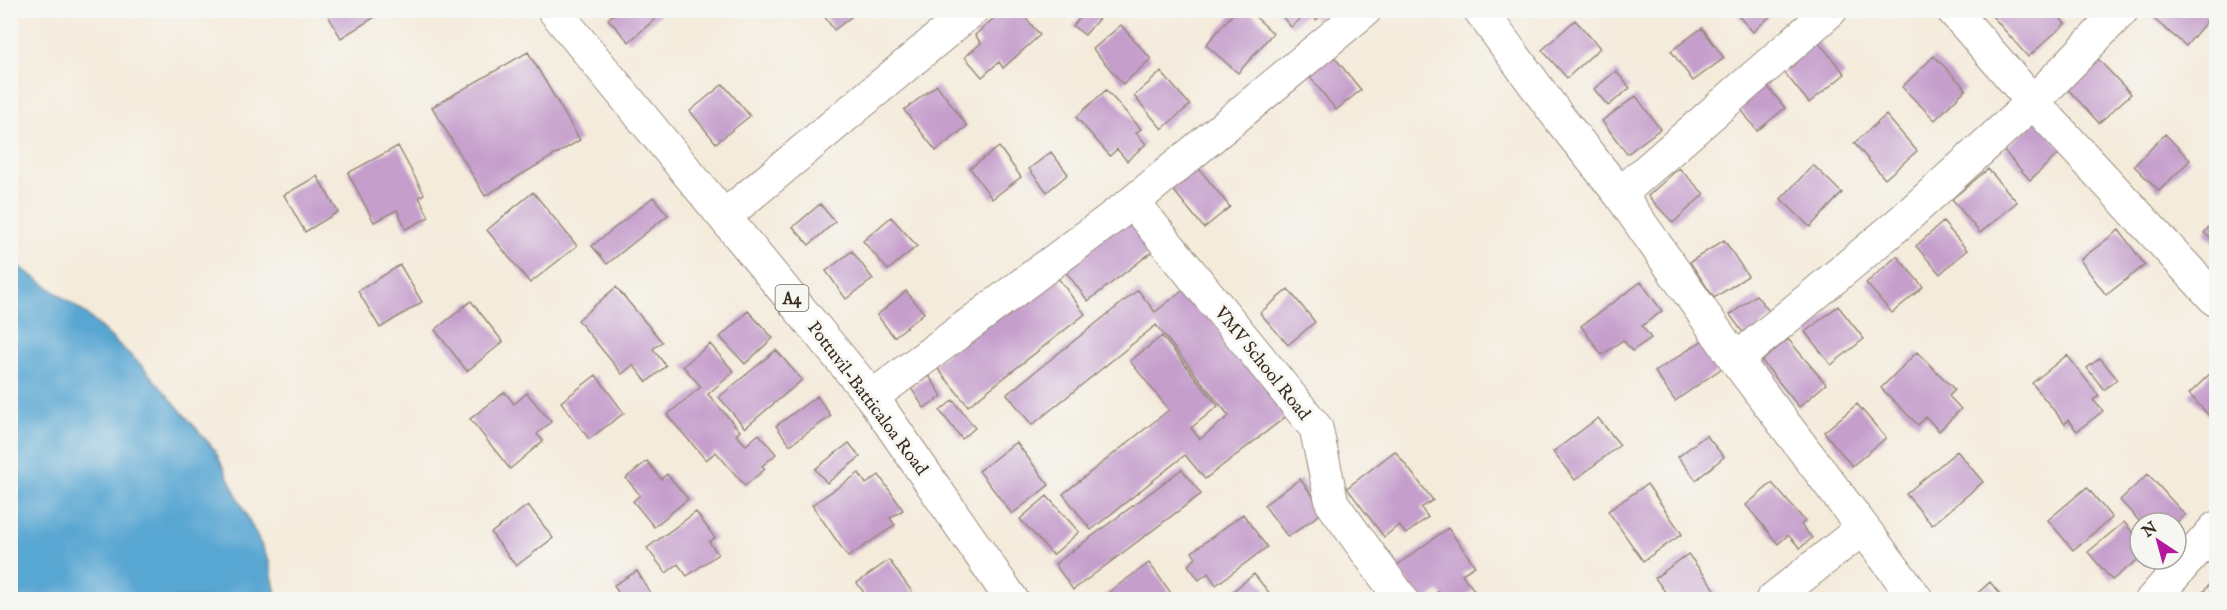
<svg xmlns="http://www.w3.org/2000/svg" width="2227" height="610" font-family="'IM FELL English',serif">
  <rect width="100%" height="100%" fill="#f6f6f2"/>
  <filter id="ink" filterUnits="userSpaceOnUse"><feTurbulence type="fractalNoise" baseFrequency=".0167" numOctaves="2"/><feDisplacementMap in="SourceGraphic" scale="12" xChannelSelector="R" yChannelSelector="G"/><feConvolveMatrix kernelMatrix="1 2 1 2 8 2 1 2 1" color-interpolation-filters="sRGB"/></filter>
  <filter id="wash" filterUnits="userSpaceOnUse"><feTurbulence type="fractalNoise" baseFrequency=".008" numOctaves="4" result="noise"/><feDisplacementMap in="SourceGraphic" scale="24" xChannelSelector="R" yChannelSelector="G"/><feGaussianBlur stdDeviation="1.35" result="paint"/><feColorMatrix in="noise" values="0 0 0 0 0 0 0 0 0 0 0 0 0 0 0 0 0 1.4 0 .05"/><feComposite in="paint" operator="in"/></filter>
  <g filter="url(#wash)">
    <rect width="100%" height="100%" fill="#f4ebdb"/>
    <!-- water -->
    <path fill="#59a6d2" stroke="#4a6878" stroke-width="1.5" d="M10,260l75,53 58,54 71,82 55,112 8,38h-266z"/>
    <g id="blocks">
      <!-- building -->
      <path fill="#c59ecc" d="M325,10h61l-45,28z
        M618,10h47l-36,32 -21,-23z
        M820,10h40l-26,20z
        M1003,10h16l21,25 -37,33 -4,-6 -17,15 -17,-20 16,-14 -6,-8z
        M1086,10h20l-21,25 -12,-9z
        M1236,10h12l25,23 -35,40 -32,-28z
        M1277,10h51l-12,10 -7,-8 -18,15z
        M1733,10h44l-24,22z
        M1987,10h67l11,14 -37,33z
        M2153,10h63l-30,36 -37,-31z
        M1575,20l25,28 -33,30 -25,-28z
        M1121,25l30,34 -28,25 -30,-35z
        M1702,28l22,30 -31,23 -22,-30z
        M1815,38l30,36 -36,29 -29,-36z
        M528,52l52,88 -95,56 -53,-89z
        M1331,53l30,37 -25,20 -29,-37z
        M1934,56l32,33 -31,31 -33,-33z
        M2097,58l34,36 -32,29 -34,-37z
        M1616,71l14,17 -22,18 -14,-17z
        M1161,72l29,33 -28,24 -28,-33z
        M1764,82l21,26 -28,23 -20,-27z
        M723,84l27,32 -34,27 -26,-32z
        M937,85l30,41 -31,25 -32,-41z
        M1106,90l35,39 -5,4 10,11 -19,17 -10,-12 -7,7 -34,-39z
        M1636,96l24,33 -33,25 -25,-33z
        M1886,115l31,36 -32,28 -31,-36z
        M2037,120l26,30 -33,30 -27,-30z
        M2165,134l25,26 -31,31 -25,-25z
        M398,146l26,48 -5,3 10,20 -23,12 -9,-19 -23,12 -26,-49z
        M999,147l22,30 -29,22 -22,-31z
        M1051,152l17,22 -21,18 -18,-23z
        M1196,165l34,42 -26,21 -34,-42z
        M1813,165l29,28 -32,34 -29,-28z
        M1679,168l25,26 -31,29 -25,-27z
        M1988,169l29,33 -37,31 -28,-34z
        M317,176l21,36 -33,20 -21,-37z
        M533,192l44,54 -47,37 -43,-53z
        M653,197l15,18 -61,49 -15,-18z
        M820,204l15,18 -26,23 -16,-18z
        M891,217l26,29 -29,24 -25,-29z
        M1127,217l26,34 -65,50 -26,-34z
        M2216,218v25l-12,-10z
        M1943,222l24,28 -27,24 -24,-28z
        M2119,230l26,35 -39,30 -26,-35z
        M1724,240l24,36 -34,22 -24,-36z
        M852,251l21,28 -27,20 -20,-28z
        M1897,256l26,31 -31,26 -26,-30z
        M400,265l22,37 -42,26 -22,-37z
        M1052,270l33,44 -117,92 -34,-42z
        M1641,282l21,29 -20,15 9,12 -19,13 -9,-11 -21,15 -21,-29z
        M616,287l46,55 -9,7 13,17 -19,16 -14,-17 -11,9 -44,-54z
        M1186,288l102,127 -83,64 -20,-24 -94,75 -28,-36 106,-84 -39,-49 32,-25 56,70 -27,22 9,11 29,-23 -73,-91 -124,100 -25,-31 131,-104 17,22z
        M1288,289l27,33 -27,23 -28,-32z
        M906,291l18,22 -30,24 -17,-22z
        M1756,295l17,21 -26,22 -17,-23z
        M471,301l32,41 -36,29 -32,-41z
        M1838,306l26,33 -33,26 -26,-33z
        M748,311l25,27 -28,26 -25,-27z
        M1788,339l38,45 -27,23 -37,-46z
        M1703,340l19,28 -47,33 -20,-29z
        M710,344l24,28 -26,22 32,37 -4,4 10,10 13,-11 17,20 -14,12 3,3 -20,17 -29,-34 -10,8 -39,-45 34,-28 -18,-21z
        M776,350l26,30 -57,48 -26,-31z
        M1917,352l38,38 -6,6 12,13 -22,22 -13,-14 -8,8 -37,-37z
        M2067,355l32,41 -6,4 10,11 -26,20 -9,-11 -3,4 -33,-41z
        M2100,358l17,21 -13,11 -17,-22z
        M2216,368v55l-27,-29z
        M596,375l28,38 -35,26 -28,-37z
        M929,376l13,20 -18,12 -13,-20z
        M505,392l9,12 13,-11 24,29 -14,12 6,7 -33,28 -40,-50z
        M817,396l14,20 -41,29 -14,-19z
        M953,400l22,28 -13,11 -22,-28z
        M1857,404l29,34 -34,28 -28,-34z
        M1598,418l22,27 -45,35 -22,-28z
        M1706,435l18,22 -28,23 -18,-23z
        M1016,442l33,43 -37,29 -33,-43z
        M849,443l11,14 -33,26 -12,-14z
        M1395,451l38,49 -12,8 7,9 -22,17 -7,-9 -15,12 -37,-49z
        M1957,451l26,31 -51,43 -26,-31z
        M647,461l14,18 6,-5 21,25 -34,28 -21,-26 7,-6 -14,-17z
        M1182,469l19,25 -128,96 -18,-26z
        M859,473l7,11 13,-9 24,35 -13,8 5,7 -47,32 -36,-52z
        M2148,474l37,41 -9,8h-35l-21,-23z
        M1300,479l24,32 -36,26 -24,-32z
        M1772,483l33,38 -4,4 11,13 -12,10 -12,-13 -10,9 -32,-39z
        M1647,484l35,50 -39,27 -35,-50z
        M2087,487l25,31 -39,32 -25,-30z
        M1047,496l32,36 -26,23 -33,-36z
        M528,505l25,33 -37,28 -25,-33z
        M696,512l19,26 -6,4 9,12 -31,22 -9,-12 -12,9 -19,-25z
        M1243,514l24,33 -51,38 -8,-12 -9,7 -11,-15 8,-7 -4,-6z
        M2124,522l16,19v17l-28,22 -24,-28z
        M1448,528l27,38 -13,8 12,16 -13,10h-16l-6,-9 -12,9h-7l-24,-34z
        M1688,554l33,43 -4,3h-46l-16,-22z
        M889,560l29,40h-49l-12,-17z
        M1149,563l25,34 -4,3h-72z
        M637,571l14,23 -10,6h-19l-8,-15z
        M1254,574l21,26h-53z
        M2213,579l3,2v19h-19z
        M1990,582l15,18h-35z"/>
    </g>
  </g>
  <g filter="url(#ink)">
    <use href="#blocks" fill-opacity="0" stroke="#988a7c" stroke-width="1.5"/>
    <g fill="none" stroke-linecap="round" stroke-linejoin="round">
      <defs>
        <path id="minor" d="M1480,10l80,109 60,75 116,166 127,168 -91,72
          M1953,10l80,92 183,198
          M1620,194l211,-184
          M1133,202l183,226 16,75 70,97
          M725,216l247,-206
          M1736,360l165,-138 132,-120 89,-92
          M872,397l261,-195 232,-192
          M1863,528l54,72
          M2152,600l64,-72"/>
        <path id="highway" d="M554,10l318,387 140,203"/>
      </defs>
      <!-- minor casing -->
      <use href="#minor" stroke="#988a7c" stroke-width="35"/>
      <!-- highway casing -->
      <use href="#highway" stroke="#988a7c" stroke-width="35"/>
      <!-- minor -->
      <use href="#minor" stroke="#fff" stroke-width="33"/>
      <!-- highway -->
      <use href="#highway" stroke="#fff" stroke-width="33"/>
    </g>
  </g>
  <g text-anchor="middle" stroke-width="6" stroke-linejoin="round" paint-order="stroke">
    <!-- shield labels -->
    <rect fill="#f6f6f2" stroke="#73675e" stroke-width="1.5" x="775.5" y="285" width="33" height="26" rx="4.5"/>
    <g font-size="16" font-weight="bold" fill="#3b2a1e">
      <text x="792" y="304">A4</text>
    </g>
    <!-- street labels -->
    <g font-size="18" fill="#3b2a1e" stroke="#f6f6f2">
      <text transform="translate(1263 363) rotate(51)" y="6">VMV School Road</text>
      <text transform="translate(868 398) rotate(53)" y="6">Pottuvil-Batticaloa Road</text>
    </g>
  </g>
  <!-- margin -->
  <rect width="2227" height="610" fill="none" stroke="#f6f6f2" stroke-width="36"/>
  <!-- north arrow -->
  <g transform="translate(2158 541) rotate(324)"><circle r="28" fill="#f6f6f2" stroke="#aba49d" stroke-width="1.5"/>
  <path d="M0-4.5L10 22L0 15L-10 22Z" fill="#b5179e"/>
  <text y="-9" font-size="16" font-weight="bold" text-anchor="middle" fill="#3b2a1e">N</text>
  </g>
</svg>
